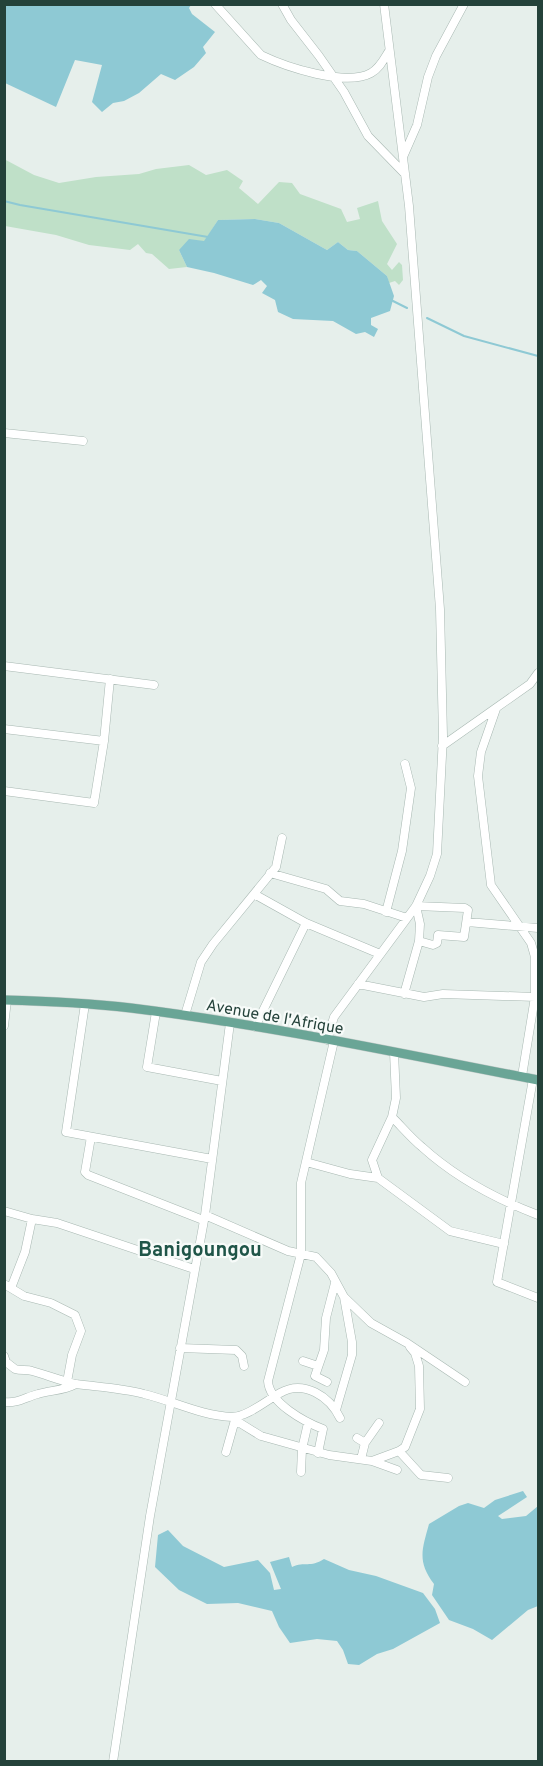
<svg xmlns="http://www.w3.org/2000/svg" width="543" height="1766" font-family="Overpass,sans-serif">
  <rect width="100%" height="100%" fill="#e6efeb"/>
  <!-- green -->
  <path fill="#bfe0c8" d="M4,159l30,16 25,8 37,-6 43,-3 17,-5 33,-4 17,10 21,-5 16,11 -4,7 19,16 21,-22 13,1 8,11 41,15 6,13 13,-3 -3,-11 21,-7 4,20 15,23 -10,20 5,6 7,-8 3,3 1,15 -4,5 -4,-4 -6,2 -2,-7 -30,-25 -9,-1 -10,-8 -11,8 -48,-27 -24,-4 -37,1 -14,22 -25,8 8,17 -18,2 -17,-15 -6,-1 -8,-9 -8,6 -41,-5 -33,-10 -51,-9z"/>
  <!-- water -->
  <path fill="#8ec9d4" d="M5,4l186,1 -2,3 3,6 23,18 -12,15 3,6 -12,14 -19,13 -14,-6 -22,19 -15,8 -11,2 -11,9 -10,-10 10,-37 -27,-5 -19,47 -51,-24z
    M255,219l24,4 48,27 11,-8 10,8 9,1 30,25 7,20 -4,15 -19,7v7l7,4 -4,8 -9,-5 -9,2 -23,-13 -40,-2 -15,-7 -3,-12 -13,-7 5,-7 -6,-6 -8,5 -39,-12 -27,-6 -8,-17 10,-11 15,2 14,-21z
    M523,1491l4,6 -29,19 4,3 24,-3 12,-10v100l-10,4 -36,30 -19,-11 -24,-9 -17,-25 2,-11c-17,-23 -12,-34 -5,-60l30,-18 9,-3 16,5 11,-8z
    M168,1530l15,16 41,21 34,-7 12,13 4,17 7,-1 -11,-27 19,-5 3,10c13,-6 18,1 32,-8l25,11 27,6 47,17 12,16 5,14 -47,26 -16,5 -18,11 -11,-1 -5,-14 -6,-9 -20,-2 -27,4 -11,-16 -7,-16 -34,-8 -31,1 -28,-14 -24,-23 3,-32z"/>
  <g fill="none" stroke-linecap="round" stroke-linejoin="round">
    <!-- stream -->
    <path stroke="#8ec9d4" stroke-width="2" d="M4,201l16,4 188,32
      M391,300l16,8
      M427,318l37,18 74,20"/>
    <defs>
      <path id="minor" d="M215,4l46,51c25,12 85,32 110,18 9,-5 13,-14 18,-22
        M282,4l9,16 28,36 25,36 24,44 37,38
        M403,157l14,-32 11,-48 8,-21 28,-52
        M4,433l79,8
        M4,666l150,19
        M496,709l-15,43 -3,24 13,109 40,58 4,14v40l-13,79
        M4,729l100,12
        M442,746l88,-62 8,-11
        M4,791l90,12 10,-62 6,-62
        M270,873l56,16 14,12 24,3 43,14
        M254,894l52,29 74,31
        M386,912l16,-61 9,-63 -6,-24
        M467,922l71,6
        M358,984l66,13 19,-3 92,3
        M404,994l15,-53 1,-17 -4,-18 49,2 3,2 -4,27 -26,-2 -1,8 -4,2 -14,-4
        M85,1004l-19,128 146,27
        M156,1012l-9,55 75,14
        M185,1015l16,-53 12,-18 63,-77 6,-29
        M4,1026l3,-26
        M255,1027l51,-104
        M327,1040l7,-23 82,-111 14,-30 7,-22 6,-118 -3,-127 -31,-403 -25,-202
        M394,1052l2,46 -4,19 -20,43 6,18 72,53 54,13
        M533,1079l-36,203 41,16
        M392,1117c10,10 19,21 30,30 33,30 74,52 116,68
        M91,1137l-6,35 3,3 115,45
        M306,1162l44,12 28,4
        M4,1211l28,8 25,4 137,46
        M205,1215l83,36 28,6 15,16 13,24 27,26 36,20 58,39
        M4,1284l20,12 27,7 24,12 6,16 -9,24 -5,27
        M11,1288l14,-36 7,-33
        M180,1348l56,2 6,6 2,10
        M4,1356l2,6 9,7c6,2 12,0 17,2 15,4 29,10 44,13 23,3 46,4 68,10 29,7 58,22 88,23 15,0 35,-17 48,-24 24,-14 50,4 60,25
        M303,1361l15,5
        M327,1382l-12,-6 9,-26 2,-32 9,-35
        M4,1402c13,2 22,-5 34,-8 13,-4 25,-3 38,-10
        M336,1410l16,-55v-13l-8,-45
        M235,1417v3l26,16 68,19 43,6 27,-10 6,-4 15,-38 -1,-43 -4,-13 -5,-6
        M357,1438l8,5
        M399,1451l22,24 27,3
        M226,1452l9,-32
        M318,1453l5,-24c-18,-7 -54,-26 -55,-48l33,-127v-71l33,-142
        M361,1459l4,-16 14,-20
        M372,1461l25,9
        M301,1472l1,-23 6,-26
        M113,1762l37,-246 55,-301 25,-192"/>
      <path id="major" d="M4,1000c43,1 85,3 127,8 137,17 272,46 407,72"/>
    </defs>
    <!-- minor casing -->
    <use href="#minor" stroke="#a8b8b2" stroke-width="9"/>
    <!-- major casing -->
    <use href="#major" stroke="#c2cac8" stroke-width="10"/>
    <!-- minor -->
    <use href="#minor" stroke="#fff" stroke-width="8"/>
    <!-- major -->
    <use href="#major" stroke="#6aa596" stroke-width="9"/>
  </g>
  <g text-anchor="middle" stroke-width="4.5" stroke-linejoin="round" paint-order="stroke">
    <!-- street labels -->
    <g font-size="16" fill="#24423a" stroke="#f7fbf9">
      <text transform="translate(275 1016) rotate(10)" y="6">Avenue de l'Afrique</text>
    </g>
    <!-- quarter labels -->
    <g font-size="20" font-weight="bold" fill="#1f5548" stroke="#f7fbf9">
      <text x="200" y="1256">Banigoungou</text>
    </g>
  </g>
  <!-- border -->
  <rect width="543" height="1766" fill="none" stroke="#24423a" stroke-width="12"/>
</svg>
